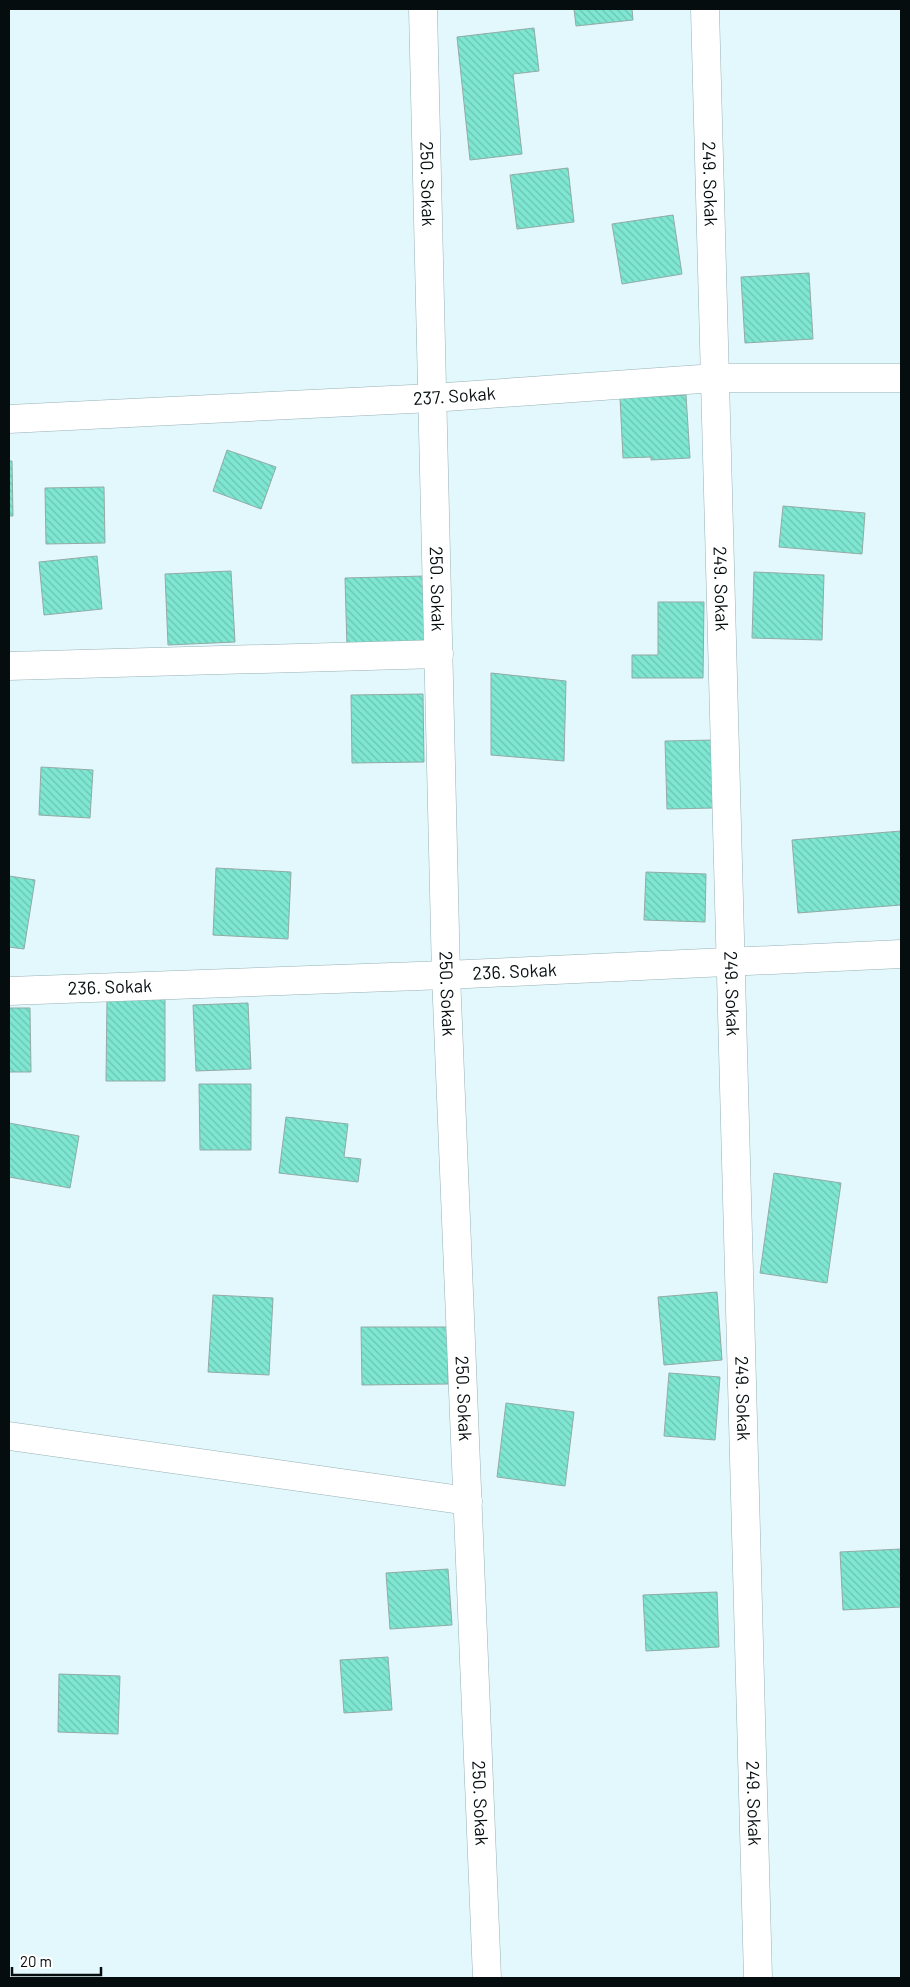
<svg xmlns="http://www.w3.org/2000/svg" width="910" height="1987" font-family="Barlow,sans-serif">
  <defs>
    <pattern id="building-back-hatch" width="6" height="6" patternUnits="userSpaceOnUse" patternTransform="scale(1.25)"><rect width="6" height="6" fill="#7ee6d1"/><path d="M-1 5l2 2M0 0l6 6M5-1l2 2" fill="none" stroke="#6bc4b2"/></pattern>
  </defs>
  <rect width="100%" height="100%" fill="#e3f8fd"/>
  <!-- building -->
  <path fill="url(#building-back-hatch)" stroke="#92aba5" d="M574,9h58l1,11 -57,6z
    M534,28l5,43 -26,3 9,80 -52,6 -13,-123z
    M568,168l6,54 -57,7 -7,-54z
    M673,215l9,59 -60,10 -10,-60z
    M809,273l4,66 -68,4 -4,-66z
    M686,395l4,63 -39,2v-3l-28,1 -3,-60z
    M227,450l49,17 -15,42 -48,-18z
    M9,461h3l1,55h-4z
    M104,487l1,56 -59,1 -1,-56z
    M783,506l82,7 -3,41 -83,-7z
    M97,556l5,53 -58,6 -5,-53z
    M231,571l4,71 -67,3 -3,-71z
    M754,572l70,3 -2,65 -70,-2z
    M425,576l2,70 -80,2 -2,-70z
    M658,602h46l-1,76h-71v-23h26z
    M491,673l75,8 -2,80 -73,-6z
    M423,694l1,68 -72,1 -1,-68z
    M714,740v68l-47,1 -2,-68z
    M41,767l52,3 -3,48 -51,-3z
    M901,831v74l-103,8 -6,-73z
    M216,868l75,4 -3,67 -75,-4z
    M646,872l60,2 -1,48 -61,-2z
    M9,876l26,4 -11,69 -15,-2z
    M107,998l58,1v82h-59z
    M248,1003l3,66 -55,2 -3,-66z
    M9,1008h21l1,64h-22z
    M199,1084h52v66h-51z
    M286,1117l62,7 -4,33 17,2 -3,23 -79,-9z
    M9,1123l70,13 -9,52 -61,-11z
    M774,1173l67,10 -14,100 -67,-10z
    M717,1292l5,68 -58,5 -6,-68z
    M213,1295l60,3 -4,77 -61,-3z
    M361,1327h86l1,57 -86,1z
    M669,1373l51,4 -5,63 -51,-4z
    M506,1403l68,9 -9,74 -68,-9z
    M901,1549v58l-58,3 -3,-58z
    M448,1569l4,56 -62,4 -4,-56z
    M717,1592l2,55 -73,4 -3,-56z
    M388,1657l4,53 -48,3 -4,-53z
    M59,1674l61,2 -2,58 -60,-2z"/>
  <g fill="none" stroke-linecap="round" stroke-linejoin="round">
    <defs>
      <g id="street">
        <path id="s1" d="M423,9l23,966 41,1003"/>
        <path id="s2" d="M705,9l53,1969"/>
        <path id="s3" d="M9,419l423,-21 283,-20h186"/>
        <path d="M9,666l430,-12"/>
        <path id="s4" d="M9,991l437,-16 455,-21"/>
        <path d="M9,1436l459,65"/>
      </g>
    </defs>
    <!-- street casing -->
    <use href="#street" stroke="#97b1b6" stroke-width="29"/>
    <!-- street -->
    <use href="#street" stroke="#fff" stroke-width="28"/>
  </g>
  <g text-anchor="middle" stroke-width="4" stroke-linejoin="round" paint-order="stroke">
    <!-- street labels -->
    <g font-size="18" fill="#050d0f" stroke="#fff">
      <text dy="6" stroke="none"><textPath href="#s1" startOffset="175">250. Sokak</textPath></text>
      <text dy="6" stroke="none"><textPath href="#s2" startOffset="175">249. Sokak</textPath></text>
      <text dy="6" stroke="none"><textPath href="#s3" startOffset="446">237. Sokak</textPath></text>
      <text dy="6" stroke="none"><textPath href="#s1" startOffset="580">250. Sokak</textPath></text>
      <text dy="6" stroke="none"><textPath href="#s2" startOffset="580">249. Sokak</textPath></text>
      <text dy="6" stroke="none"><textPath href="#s4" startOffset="506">236. Sokak</textPath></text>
      <text dy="6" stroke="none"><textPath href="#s4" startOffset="101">236. Sokak</textPath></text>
      <text dy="6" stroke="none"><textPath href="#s1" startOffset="985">250. Sokak</textPath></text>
      <text dy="6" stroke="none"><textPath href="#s2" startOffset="985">249. Sokak</textPath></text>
      <text dy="6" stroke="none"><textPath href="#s1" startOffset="1390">250. Sokak</textPath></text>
      <text dy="6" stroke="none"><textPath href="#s2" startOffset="1390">249. Sokak</textPath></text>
      <text dy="6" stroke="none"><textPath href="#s1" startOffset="1795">250. Sokak</textPath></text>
      <text dy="6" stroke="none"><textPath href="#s2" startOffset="1795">249. Sokak</textPath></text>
    </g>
  </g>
  <!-- border -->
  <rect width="910" height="1987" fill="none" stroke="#050d0f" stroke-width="20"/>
  <!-- scale -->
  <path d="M12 1967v8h89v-8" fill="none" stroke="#050d0f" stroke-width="2.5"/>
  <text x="20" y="1967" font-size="15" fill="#050d0f" stroke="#ffffff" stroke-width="4" paint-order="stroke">20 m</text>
</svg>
